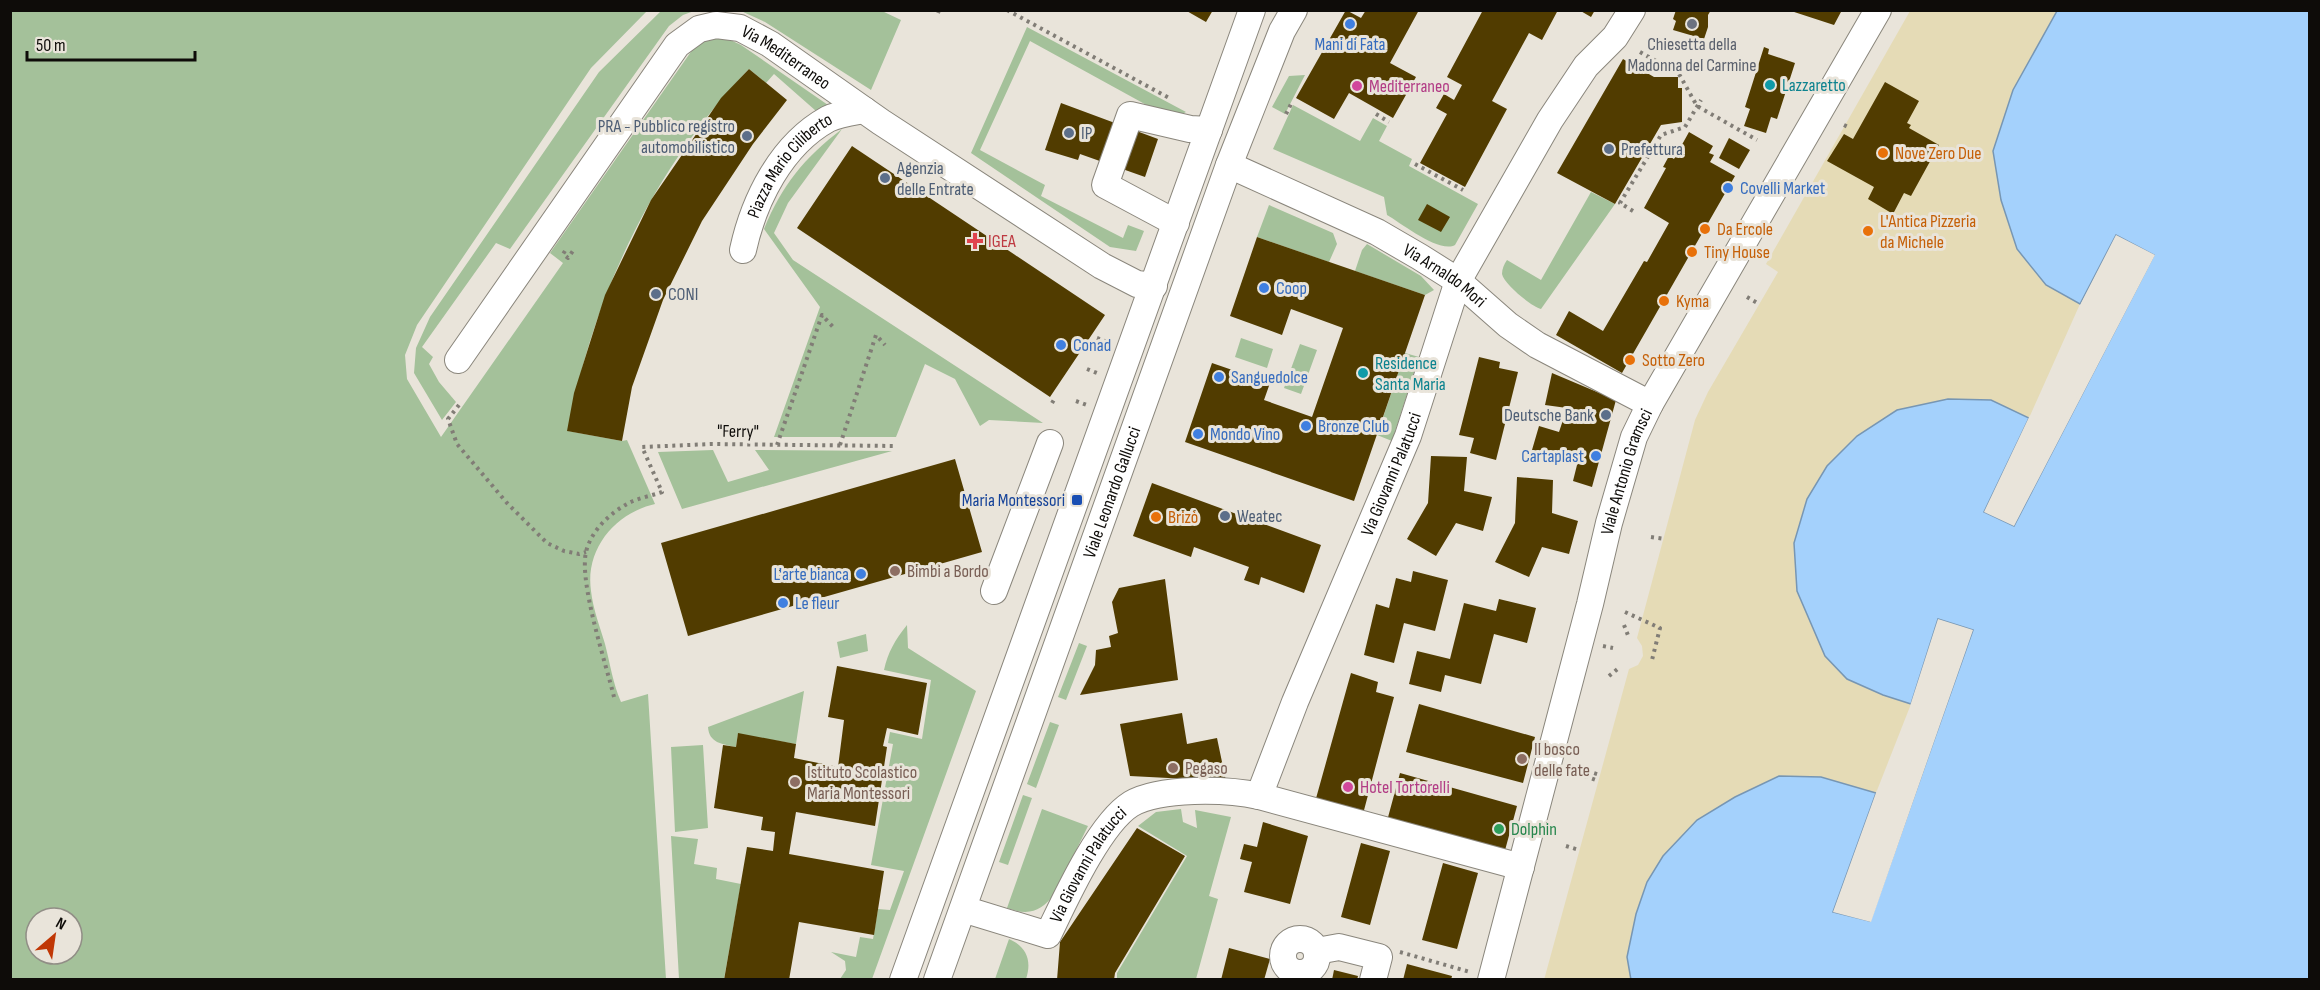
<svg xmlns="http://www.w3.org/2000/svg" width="2320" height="990" font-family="'Sofia Sans Condensed',sans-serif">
  <rect width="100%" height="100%" fill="#e9e4da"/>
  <!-- green -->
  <path fill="#a4c19a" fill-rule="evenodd" d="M10,11h637l-56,57 -174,257 -12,30 2,24 34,58 122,-174 -13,-10 145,-207 10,-8 19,-1 17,8 87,60 -12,6 -42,-37 -8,9 -17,-14c-95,98 -157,228 -181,362l54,10 5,-1 28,64c-40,9 -70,45 -64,87 2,18 9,36 14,53 5,19 8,40 16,58l27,-8 18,285h-655zM36,918h36v36h-36z
    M661,11h33l-11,4 -14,11 -159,223 -14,-6 -74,104 11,10 -4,7 10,18 17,20 -14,18 -28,-47 2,-25 14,-31 169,-245z
    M741,11h141l19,9 -30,70 -106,-68z
    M1027,27l159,85 -14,7 -142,-78 -50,109 65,35 -4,11 82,42 5,-13 16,6 -8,20 -26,-4 -139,-94z
    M1305,75l-20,39 -13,-7 17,-31z
    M1293,105l67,36 13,-23 14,8 -8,15 33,18 -3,7 69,38 -23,41c-15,9 -54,-22 -68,-30l-3,-18 -111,-48z
    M842,129l-54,74 -14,30 19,27 250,163 -54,-3 -9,6 -25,-47 -30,-15 -29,73h-122l46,-130 -56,-78c18,-44 40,-71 78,-100z
    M1591,192l24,12 -74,105c-9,-2 -37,-25 -39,-35 0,-5 2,-10 5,-14l34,20z
    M1269,205l64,28 4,11 -8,18 -72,-25z
    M1367,244l54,32 13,14 -9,5 -70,-24 7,-21z
    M1241,338l32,11 -6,19 -32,-11z
    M1300,344l17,6 -16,44 -17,-6z
    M1405,353l14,4 -27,84 -15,-6z
    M713,450l15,32 41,-12 -14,-20 137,1 -210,58 -24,-57z
    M907,625l1,23 68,43 -104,288h-32l6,-9 -1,-9 -14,-9 25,5 4,-20 13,2 5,-30 12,1 14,-39 -33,-6 22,-121 -5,-1 2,-11 32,7 9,-59 -47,-10c4,-18 11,-30 23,-45z
    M866,634l2,17 -28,7 -3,-16z
    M1079,643l8,3 -21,54 -8,-3z
    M804,691l-8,53 -58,-10 -2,13c-14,-3 -27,-4 -28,-20z
    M1050,722l9,3 -23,63 -9,-4z
    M703,745l5,83 -33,4 -4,-85z
    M1023,795l9,3 -24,67 -9,-3z
    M1042,809l46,17 -33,67c-14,19 -26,23 -48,15z
    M1181,809l2,13 14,6 -2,-18 36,7 -22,79 9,3 -22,80h-79v-6l70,-117 -49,-30 18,-14z
    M671,836l27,3 -4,25 23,4 -1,11 25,5 -17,95h-45z
    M1009,939c18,8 23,22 17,40h-31z"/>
  <!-- sand -->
  <path fill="#e5dbb6" d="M1910,11h147l-44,79 33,195 34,19 -51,114 -38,-18 -164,66 -20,33 -13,44 3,48 50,88 36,16 28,9 -35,89 -55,-16 -174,104 -11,33 -9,43 4,22 -87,1 85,-311 9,-4 5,-9 -1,-10 -5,-8 58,-218 13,-28 70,-120 -12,-8z"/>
  <!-- water -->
  <path fill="#a4d1fc" stroke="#7796b3" stroke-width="1.5" d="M2057,11h252v968l-678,1 -4,-23 9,-43 11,-32 16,-26 34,-36 38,-23 44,-21 42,1 55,16 -43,119 37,9 103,-291 -35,-11 -27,85 -28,-9 -36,-16 -22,-23 -28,-65 -3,-48 13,-44 20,-33 30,-30 40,-26 51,-11 43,1 38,18 -45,94 30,14 140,-271 -38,-20 -36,69 -34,-19 -29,-36 -16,-49 -8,-49 20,-61z"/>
  <!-- pier -->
  <path fill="#e9e4da" d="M2116,235l39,20 -141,271 -30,-14 46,-97 2,4 -44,92 24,11 138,-266 -33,-17 -35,66 -3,2z
    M1938,619l35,11 -102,292 -38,-10 44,-122 2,4 -42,116 32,8 100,-286 -29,-9 -26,81 -4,2z"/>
  <!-- building -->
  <path fill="#513c00" d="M1185,10h28l-7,12z
    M1346,10l15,8 5,-8h53l-29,53 26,14 -23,41 -44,-25 -15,26 -38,-21z
    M1483,10h75l-16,30 -13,-7 -37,68 15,8 -42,78 -45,-24 27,-49 -11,-6 8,-14 10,6 8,-15 -15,-8z
    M1579,10h16l-4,7z
    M1676,10h35l-3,5v12l-4,12 -31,-9 3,-9 -3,-2z
    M1788,10h54l-8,15z
    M1764,47l5,2 -1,5 27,9 -18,56 -6,-2 -5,16 -22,-7 6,-17 -5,-2z
    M1623,59l31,18h24v11h4v34l-21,3 -46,79 -58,-31z
    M749,69l38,31 -34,44 -51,77 -39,79 -31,87 -10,54 -55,-10 7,-38 31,-98 46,-95 70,-102z
    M1885,82l34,19 -12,22 4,2 -2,3 30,17 -28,51 -7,-3 -11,21 -25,-15 6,-12 -47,-26 17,-27 9,5z
    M1061,103l97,36 -13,38 -65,-23 -2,6 -33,-10z
    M1689,132l24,14 -4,7 5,2 -4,7 25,14 -113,197 -66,-38 13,-24 34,20 41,-70 3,1 22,-39 -25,-15 22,-40 -3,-1 6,-11 5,3z
    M1729,138l21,12 -11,19 -20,-11z
    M852,146l253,169 -55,82 -253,-169z
    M1427,204l23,13 -9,15 -23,-12z
    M1257,237l168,58 -71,206 -169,-59 27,-79 58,20 -6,17 48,17 31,-89 -52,-19 -9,26 -52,-19z
    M1479,357l21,5 -1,6 19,4 -22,88 -26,-7 4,-15 -15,-3z
    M1552,373l64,27 -24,87 -19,-6 5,-20 -46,-11 7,-24 20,6 8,-24 -22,-3z
    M1431,456l36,1 -3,34 28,6 -9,34 -27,-8 -20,33 -29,-17 21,-36z
    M955,459l27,93 -294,84 -27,-93z
    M1517,477l36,3 -1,33 26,8 -9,33 -27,-7 -13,30 -34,-15 20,-39z
    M1152,483l169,62 -17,48 -43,-16 -2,8 -15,-5 5,-13 -55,-20 -3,10 -58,-21z
    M1413,571l35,9 -13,51 -31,-8 -10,40 -30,-8 12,-51 13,4 7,-30 15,4z
    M1165,579l13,101 -98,15 15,-30 1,-15 15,-3 -2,-11 9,-3 -6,-31 7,-14z
    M1499,599l37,9 -9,35 -33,-9 -13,50 -36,-9 -4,17 -32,-8 8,-33 33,8 14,-56 32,8z
    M837,666l90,17 -9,52 -31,-7 -4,18 4,1 -12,79 -79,-14 -7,42 95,17 -10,64 -75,-13 -10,58h-65l23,-133 26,4 2,-19 -14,-2 2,-13 -49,-9 9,-63 13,2 2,-14 58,11 -2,14 44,9 6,-47 -16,-3z
    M1351,673l27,9 -2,10 18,5 -31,117 -48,-12z
    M1419,704l116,33 -12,46 -117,-31z
    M1182,713l5,31 30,-6 9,43 -96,-5 -10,-52z
    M1400,773l117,33 -13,48 -117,-33z
    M1263,822l45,14 -18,68 -46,-12 8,-30 -12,-3 4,-15 13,3z
    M1137,828l48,28 -70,117 -1,7h-57l3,-38z
    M1361,843l29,8 -20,74 -29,-8z
    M1443,863l35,10 -21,76 -35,-9z
    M1229,948l41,11 -6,21h-43z
    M1407,964l45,12 -1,4h-48z
    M1334,970l24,6 -1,4h-25z"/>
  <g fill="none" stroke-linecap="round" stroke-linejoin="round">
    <defs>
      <g id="minor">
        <path id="s1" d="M1229,165l148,67 43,25 38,24 50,44 29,20 113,59"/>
        <path d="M1176,223l-71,-38 25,-70 60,14 19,1"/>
        <path id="s2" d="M743,250c11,-50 38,-105 85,-131 10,-5 25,-7 36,-9"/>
        <path id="s3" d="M458,360l219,-315 22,-16 17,-4 24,3 30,16 111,78 221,144 35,18 17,2"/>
        <path d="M994,591l56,-148"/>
        <path id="s4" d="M1259,796l36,-94 113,-266 50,-155 92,-161 36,-54 29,-29 17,-27"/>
        <path id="s5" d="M963,909l85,26c17,-35 51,-111 83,-131 29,-17 96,-15 128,-8l262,71"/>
        <circle cx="1300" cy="956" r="17"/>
        <path d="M1317,951l22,-4 40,10 -6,23"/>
        <path d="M903,980l349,-970"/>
        <path id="s6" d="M937,980l292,-815 53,-134 12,-21"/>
        <path id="s7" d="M1491,980l99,-376 19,-81 25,-86 16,-33 228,-394"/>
      </g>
    </defs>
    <!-- minor casing -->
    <use href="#minor" stroke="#8a867c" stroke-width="28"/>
    <!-- path -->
    <path stroke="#817d76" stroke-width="4" stroke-dasharray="3 4.5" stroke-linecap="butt" d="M1007,10l164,89
      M938,13l1,-3
      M1640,52l39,22 18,32 60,34
      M1286,114l5,-10
      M1376,114l13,8
      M1844,125l4,2
      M1415,164l48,26
      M1633,211l-13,-8 41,-68 24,-8 16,-27
      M565,251l-2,3 5,4 7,-10
      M1747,297l12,7
      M1097,338l11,4
      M1087,369l10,4
      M1076,401l11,4
      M1052,403l3,-5
      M459,405l-11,14 9,25 50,59 40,40 17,8 15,3 7,-2
      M777,445l45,-130 12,13
      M840,445l36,-110 9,10
      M1651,537l14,2
      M1625,612l35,16 -8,32
      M1624,625l5,13
      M1603,646l10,2
      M1609,676l11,-9
      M614,697c-8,-33 -35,-114 -28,-145 5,-21 23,-38 41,-48 10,-6 24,-8 35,-12l-20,-45 70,-3 182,2
      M1587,771l13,4
      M1585,776l14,5
      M1566,846l13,4
      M1400,952l70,20"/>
    <!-- minor -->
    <use href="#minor" stroke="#fff" stroke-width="26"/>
  </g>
  <!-- markers -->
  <g fill="#3f7fe0" stroke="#e9e4da" stroke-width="2">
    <circle cx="1350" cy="24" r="6"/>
    <circle cx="1728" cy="188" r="6"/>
    <circle cx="1264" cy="288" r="6"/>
    <circle cx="1061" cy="345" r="6"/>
    <circle cx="1219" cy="377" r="6"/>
    <circle cx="1306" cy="426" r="6"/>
    <circle cx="1198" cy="434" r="6"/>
    <circle cx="1596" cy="456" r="6"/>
    <circle cx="861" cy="574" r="6"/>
    <circle cx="783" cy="603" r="6"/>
  </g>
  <circle fill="#6b7280" stroke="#e9e4da" stroke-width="2" cx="1692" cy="24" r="6"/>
  <g fill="#0f9aa8" stroke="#e9e4da" stroke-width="2">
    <circle cx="1770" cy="85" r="6"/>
    <circle cx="1363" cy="373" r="6"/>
  </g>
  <g fill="#d1479c" stroke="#e9e4da" stroke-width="2">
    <circle cx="1357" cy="86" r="6"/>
    <circle cx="1348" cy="787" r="6"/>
  </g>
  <g fill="#5c6f8a" stroke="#e9e4da" stroke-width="2">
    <circle cx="1069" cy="133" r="6"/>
    <circle cx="747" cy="136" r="6"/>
    <circle cx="1609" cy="149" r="6"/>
    <circle cx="885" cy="178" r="6"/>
    <circle cx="656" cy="294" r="6"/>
    <circle cx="1606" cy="415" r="6"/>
    <circle cx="1225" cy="516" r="6"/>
  </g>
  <g fill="#e8710a" stroke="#e9e4da" stroke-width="2">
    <circle cx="1883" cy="153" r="6"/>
    <circle cx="1705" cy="229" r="6"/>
    <circle cx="1868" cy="231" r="6"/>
    <circle cx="1692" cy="252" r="6"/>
    <circle cx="1664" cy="301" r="6"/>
    <circle cx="1630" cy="360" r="6"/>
    <circle cx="1156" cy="517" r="6"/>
  </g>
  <path fill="#e0444e" stroke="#e9e4da" stroke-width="2" d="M972 232h6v6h6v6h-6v6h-6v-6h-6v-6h6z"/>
  <rect fill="#1a4fb4" stroke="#e9e4da" stroke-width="2" x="1071" y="494" width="12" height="12" rx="3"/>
  <g fill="#8d6e63" stroke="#e9e4da" stroke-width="2">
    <circle cx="895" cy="571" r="6"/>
    <circle cx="1522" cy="759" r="6"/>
    <circle cx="1173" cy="768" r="6"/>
    <circle cx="795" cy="782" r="6"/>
  </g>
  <circle fill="#2e9e5b" stroke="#e9e4da" stroke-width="2" cx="1499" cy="829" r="6"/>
  <g text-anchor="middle" stroke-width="6" stroke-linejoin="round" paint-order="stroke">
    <!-- shop labels -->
    <g font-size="18" fill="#366cbe" stroke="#e9e4da" text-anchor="start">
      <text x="1350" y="50" text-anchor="middle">Mani di Fata</text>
      <text x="1740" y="194">Covelli Market</text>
      <text x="1276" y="294">Coop</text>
      <text x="1073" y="351">Conad</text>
      <text x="1231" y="383">Sanguedolce</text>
      <text x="1318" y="432">Bronze Club</text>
      <text x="1210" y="440">Mondo Vino</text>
      <text x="1584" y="462" text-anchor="end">Cartaplast</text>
      <text x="849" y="580" text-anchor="end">L'arte bianca</text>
      <text x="795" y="609">Le fleur</text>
    </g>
    <!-- worship labels -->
    <g font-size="18" fill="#5b616d" stroke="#e9e4da">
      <text x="1692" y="50">Chiesetta della<tspan x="1692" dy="21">Madonna del Carmine</tspan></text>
    </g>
    <!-- street labels -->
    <g font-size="18" fill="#0e0c09" stroke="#e9e4da">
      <text dy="6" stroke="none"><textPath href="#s3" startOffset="507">Via Mediterraneo</textPath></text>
      <text dy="6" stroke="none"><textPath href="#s2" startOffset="99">Piazza Mario Ciliberto</textPath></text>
      <text dy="6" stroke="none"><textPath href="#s1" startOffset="243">Via Arnaldo Mori</textPath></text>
      <text transform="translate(738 431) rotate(1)" y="6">"Ferry"</text>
      <text dy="6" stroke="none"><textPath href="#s7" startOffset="526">Viale Antonio Gramsci</textPath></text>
      <text dy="6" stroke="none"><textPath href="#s4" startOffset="348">Via Giovanni Palatucci</textPath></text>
      <text dy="6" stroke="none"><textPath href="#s6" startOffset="518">Viale Leonardo Gallucci</textPath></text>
      <text dy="6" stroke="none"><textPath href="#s5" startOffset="170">Via Giovanni Palatucci</textPath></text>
    </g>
    <!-- culture labels -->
    <g font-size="18" fill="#0d838f" stroke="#e9e4da" text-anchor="start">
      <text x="1782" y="91">Lazzaretto</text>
      <text x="1375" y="369">Residence<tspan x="1375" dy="21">Santa Maria</tspan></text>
    </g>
    <!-- hotel labels -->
    <g font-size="18" fill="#b23c85" stroke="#e9e4da" text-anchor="start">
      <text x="1369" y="92">Mediterraneo</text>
      <text x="1360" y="793">Hotel Tortorelli</text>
    </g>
    <!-- service labels -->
    <g font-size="18" fill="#4e5e75" stroke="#e9e4da" text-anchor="start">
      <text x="735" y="132" text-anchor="end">PRA - Pubblico registro<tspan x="735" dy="21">automobilistico</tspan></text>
      <text x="1081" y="139">IP</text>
      <text x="1621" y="155">Prefettura</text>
      <text x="897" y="174">Agenzia<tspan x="897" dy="21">delle Entrate</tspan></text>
      <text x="668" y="300">CONI</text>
      <text x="1594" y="421" text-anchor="end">Deutsche Bank</text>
      <text x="1237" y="522">Weatec</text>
    </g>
    <!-- food labels -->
    <g font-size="18" fill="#c56008" stroke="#e9e4da" text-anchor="start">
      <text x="1895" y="159">Nove Zero Due</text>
      <text x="1880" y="227">L'Antica Pizzeria<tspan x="1880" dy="21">da Michele</tspan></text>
      <text x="1717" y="235">Da Ercole</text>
      <text x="1704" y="258">Tiny House</text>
      <text x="1676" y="307">Kyma</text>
      <text x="1642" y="366">Sotto Zero</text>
      <text x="1168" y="523">Brizò</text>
    </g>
    <!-- health labels -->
    <g font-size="18" fill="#be3a42" stroke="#e9e4da" text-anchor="start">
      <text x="988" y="247">IGEA</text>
    </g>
    <!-- transit labels -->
    <g font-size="18" fill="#164399" stroke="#e9e4da" text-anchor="end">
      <text x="1065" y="506">Maria Montessori</text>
    </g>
    <!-- education labels -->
    <g font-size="18" fill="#785e54" stroke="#e9e4da" text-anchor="start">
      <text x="907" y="577">Bimbi a Bordo</text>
      <text x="1534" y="755">Il bosco<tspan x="1534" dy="21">delle fate</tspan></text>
      <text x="1185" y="774">Pegaso</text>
      <text x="807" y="778">Istituto Scolastico<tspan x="807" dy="21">Maria Montessori</tspan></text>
    </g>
    <!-- leisure labels -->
    <g font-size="18" fill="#27864d" stroke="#e9e4da" text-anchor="start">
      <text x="1511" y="835">Dolphin</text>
    </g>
  </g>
  <!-- border -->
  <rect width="2320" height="990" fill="none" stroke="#0e0c09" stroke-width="24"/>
  <!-- north arrow -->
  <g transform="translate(54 936) rotate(29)"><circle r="28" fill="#e9e4da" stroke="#918e86" stroke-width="1.5"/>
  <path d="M0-4.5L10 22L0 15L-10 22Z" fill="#c03705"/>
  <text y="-9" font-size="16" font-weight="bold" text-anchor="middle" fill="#0e0c09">N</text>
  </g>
  <!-- scale -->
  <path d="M27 51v9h168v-9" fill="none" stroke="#0e0c09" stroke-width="3"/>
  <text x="36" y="51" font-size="18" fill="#0e0c09" stroke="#e9e4da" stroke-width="4.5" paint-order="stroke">50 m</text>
</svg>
